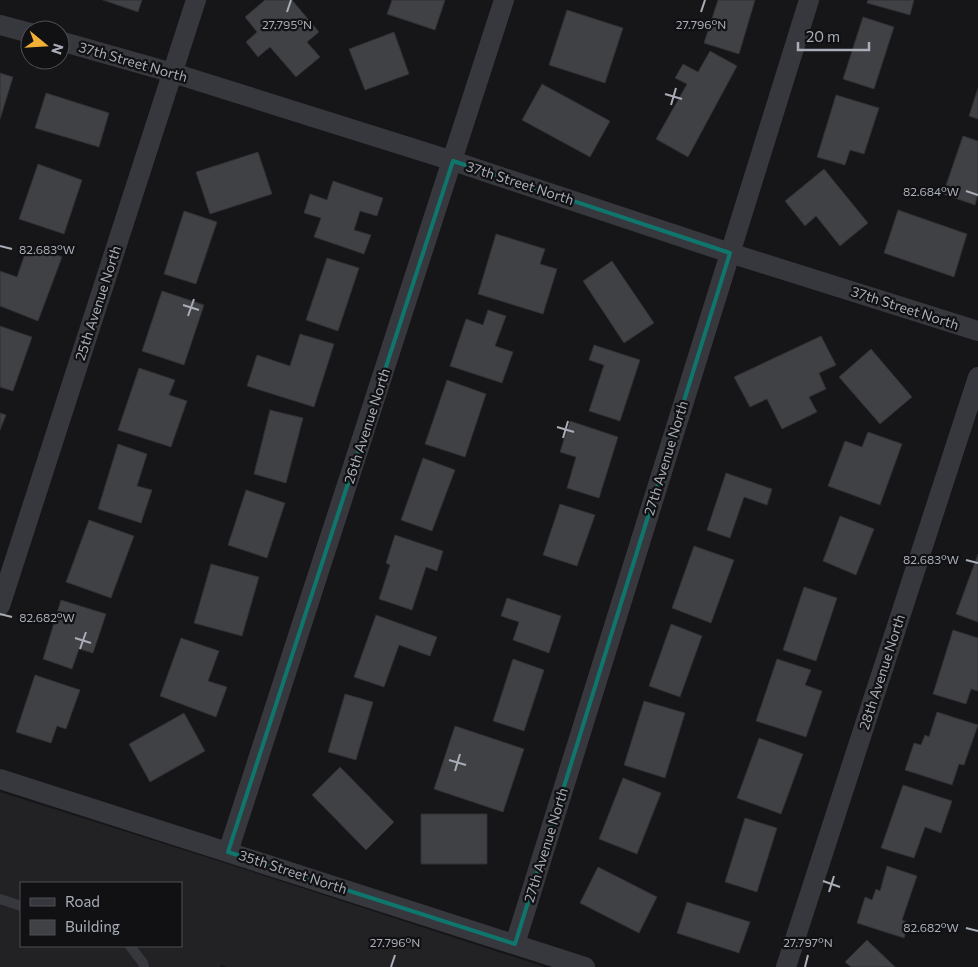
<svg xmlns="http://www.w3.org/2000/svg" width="978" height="967" font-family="Commissioner,sans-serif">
  <rect width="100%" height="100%" fill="#161618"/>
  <!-- built -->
  <path fill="#222225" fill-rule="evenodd" d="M0,792l225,71 320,104h-318l-6,-2 -1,2h-220zM21,883h160v63h-160z"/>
  <!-- building -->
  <path fill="#404145" stroke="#303034" d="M103,0h39l-4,12z
    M265,0h27l27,32 -12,10 13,15 -24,20 -26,-30 -12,10 -12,-15 11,-10 -12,-15z
    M392,0h53l-10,30 -48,-16z
    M718,0h37l-16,54 -35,-11z
    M868,0h46l-4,15 -43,-12z
    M567,10l56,18 -18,55 -56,-18z
    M863,17l31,10 -20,62 -31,-10z
    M394,32l15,42 -44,16 -16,-41z
    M710,51l27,15 -49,91 -32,-18 31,-55 -12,-6 8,-14 15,8z
    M0,73l13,4 -13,42z
    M542,84l68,37 -20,36 -68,-37z
    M978,88v31l-9,-3z
    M46,93l63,20 -10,34 -64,-19z
    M836,95l43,13 -15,46 -14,-4 -5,15 -28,-8z
    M963,136l15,5v53l-3,11 -32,-11z
    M258,152l14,42 -62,20 -14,-42z
    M38,164l44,16 -18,54 -45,-15z
    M824,169l44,54 -28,23 -24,-30 -11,10 -20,-25z
    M333,181l50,17 -6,18 -17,-5 -6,19 17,5 -7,19 -50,-17 7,-19 -17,-5 6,-19 17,6z
    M898,210l69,24 -13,43 -70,-24z
    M184,211l33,11 -21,62 -32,-10z
    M496,234l49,15 -5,15 17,5 -14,45 -65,-20z
    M28,245l34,12 -24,64 -38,-15v-35l17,6z
    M327,258l32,10 -21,63 -32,-11z
    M612,261l42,62 -30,20 -41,-62z
    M162,291l42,14 -20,60 -42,-14z
    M488,310l18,6 -11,30 18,6 -11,31 -52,-17 16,-47 17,6z
    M0,326l32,11 -19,54 -13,-4z
    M300,334l34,10 -20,63 -67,-21 10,-31 33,11z
    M821,336l15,29 -17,8 7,16 -17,8 8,15 -35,17 -15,-30 -17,8 -16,-30z
    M594,345l46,15 -20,61 -31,-10 15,-46 -15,-5z
    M871,349l41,48 -32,27 -41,-47z
    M139,368l36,12 -6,15 18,6 -16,46 -53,-17z
    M447,380l39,14 -21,63 -40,-13z
    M270,410l33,8 -17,65 -32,-9z
    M0,413l6,2 -6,15z
    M570,421l48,16 -19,61 -32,-10 9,-31 -16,-5z
    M868,432l34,12 -22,61 -52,-19 17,-45 17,6z
    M118,444l29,10 -10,32 15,4 -11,33 -43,-14z
    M423,458l32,12 -23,61 -31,-11z
    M726,473l46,16 -5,16 -23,-8 -14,41 -23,-8z
    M246,490l39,13 -18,55 -39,-13z
    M560,504l35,11 -18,51 -34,-11z
    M840,516l34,13 -18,46 -33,-14z
    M89,520l45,16 -23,62 -45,-16z
    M395,535l48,16 -6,20 -11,-4 -14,43 -33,-11 11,-34 -4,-2z
    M694,546l40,14 -23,63 -39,-15z
    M978,554v68l-22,-8z
    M211,564l48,13 -17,59 -48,-13z
    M804,587l33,11 -21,63 -33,-11z
    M507,598l54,18 -12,37 -36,-13 6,-18 -18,-6z
    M61,600l45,14 -13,39 -14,-4 -7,20 -29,-10z
    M376,615l61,22 -7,19 -31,-11 -15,42 -30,-10z
    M671,624l31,12 -22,61 -31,-11z
    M953,630l25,8v53l-7,-2 -5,15 -33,-10z
    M181,638l38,13 -11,30 19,6 -11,30 -56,-21z
    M513,659l31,11 -20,61 -31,-10z
    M777,659l34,11 -6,15 17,6 -16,46 -50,-16z
    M35,675l45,15 -14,39 -9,-3 -6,17 -35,-11z
    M345,694l28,8 -17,58 -28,-8z
    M644,701l41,12 -20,65 -41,-13z
    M937,712l41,13 -14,40 -5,-1 -7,21 -47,-15 9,-27 7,2 4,-10 4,2z
    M184,713l21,38 -55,31 -21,-38z
    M455,726l69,23 -21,63 -69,-23z
    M759,738l44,16 -22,60 -44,-16z
    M340,767l54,55 -28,28 -54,-55z
    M623,778l38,15 -24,61 -38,-15z
    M903,785l49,16 -11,32 -16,-6 -11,31 -33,-10z
    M421,814h66v50h-66z
    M745,818l32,10 -20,64 -32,-10z
    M887,866l30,10 -15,44 7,3 -5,15 -47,-15 8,-26 7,3 4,-11 4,2z
    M598,867l59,30 -18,36 -59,-30z
    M687,902l63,20 -11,31 -62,-20z
    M867,940l28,27h-44l-6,-5z"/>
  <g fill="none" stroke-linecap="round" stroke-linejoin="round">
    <!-- service -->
    <path stroke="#37383d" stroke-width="10" d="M0,899l21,7
      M130,946l13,17 1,4"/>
    <!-- minor -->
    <path stroke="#37383d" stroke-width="20" d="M0,25l30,8
      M60,41l113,32 280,88 277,92 248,78
      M0,606l196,-606
      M0,779l585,188
      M228,852l276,-852
      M515,944l294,-944
      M786,967l192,-590"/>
  </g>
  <!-- marked area -->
  <path fill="none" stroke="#0f766e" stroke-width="4" stroke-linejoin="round" d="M453,161l277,92 -215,691 -287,-92z"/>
  <!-- ticks -->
  <path fill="none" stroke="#a8adb8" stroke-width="2" d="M287,12l4,-12M701,12l4,-12M665,94l17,5M671,105l5,-17M966,191l12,4M0,246l12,3M183,305l16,5M188,316l6,-17M557,427l17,5M563,438l5,-17M966,560l12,3M0,614l12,3M75,638l16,5M80,649l6,-17M449,760l17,5M455,771l5,-17M823,881l17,6M829,892l5,-16M966,928l12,3M391,967l4,-12M805,967l3,-12"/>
  <g text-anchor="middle" stroke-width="4.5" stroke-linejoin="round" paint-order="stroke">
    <!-- street labels -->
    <g font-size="14" fill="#a8adb8" stroke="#111113">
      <text transform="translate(133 62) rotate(16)" y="5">37th Street North</text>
      <text transform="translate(520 183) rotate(18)" y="5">37th Street North</text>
      <text transform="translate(98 303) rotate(-72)" y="5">25th Avenue North</text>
      <text transform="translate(905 308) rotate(18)" y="5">37th Street North</text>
      <text transform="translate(367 426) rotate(-72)" y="5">26th Avenue North</text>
      <text transform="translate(666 458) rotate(-73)" y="5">27th Avenue North</text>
      <text transform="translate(882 672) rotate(-72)" y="5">28th Avenue North</text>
      <text transform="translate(546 845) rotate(-73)" y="5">27th Avenue North</text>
      <text transform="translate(293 872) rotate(18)" y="5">35th Street North</text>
    </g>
  </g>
  <g font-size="12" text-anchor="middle" fill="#a8adb8" stroke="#111113" stroke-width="4.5" stroke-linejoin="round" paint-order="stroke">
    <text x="287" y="29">27.795°N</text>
    <text x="701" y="29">27.796°N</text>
    <text x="931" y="196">82.684°W</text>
    <text x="47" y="254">82.683°W</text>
    <text x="931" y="564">82.683°W</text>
    <text x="47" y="622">82.682°W</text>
    <text x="931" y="932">82.682°W</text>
    <text x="395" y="947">27.796°N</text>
    <text x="808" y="947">27.797°N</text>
  </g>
  <!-- legend -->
  <rect x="20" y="882" width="162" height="65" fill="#111113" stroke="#4d4f55"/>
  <rect x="30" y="898" width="25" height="8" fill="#37383d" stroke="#4d4f55"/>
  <text x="65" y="907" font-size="15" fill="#a8adb8">Road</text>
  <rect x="30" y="920" width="25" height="15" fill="#404145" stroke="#4d4f55"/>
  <text x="65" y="932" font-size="15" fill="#a8adb8">Building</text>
  <!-- north arrow -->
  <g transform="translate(45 45) rotate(108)"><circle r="24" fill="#111113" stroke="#4d4f55"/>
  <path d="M0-4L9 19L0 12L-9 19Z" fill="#f2b134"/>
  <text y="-8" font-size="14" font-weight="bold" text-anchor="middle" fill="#a8adb8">N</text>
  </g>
  <!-- scale -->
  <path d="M798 42v8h71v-8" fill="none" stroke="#a8adb8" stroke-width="2.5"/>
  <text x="806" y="42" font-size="15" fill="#a8adb8" stroke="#111113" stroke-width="4" paint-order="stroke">20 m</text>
</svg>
